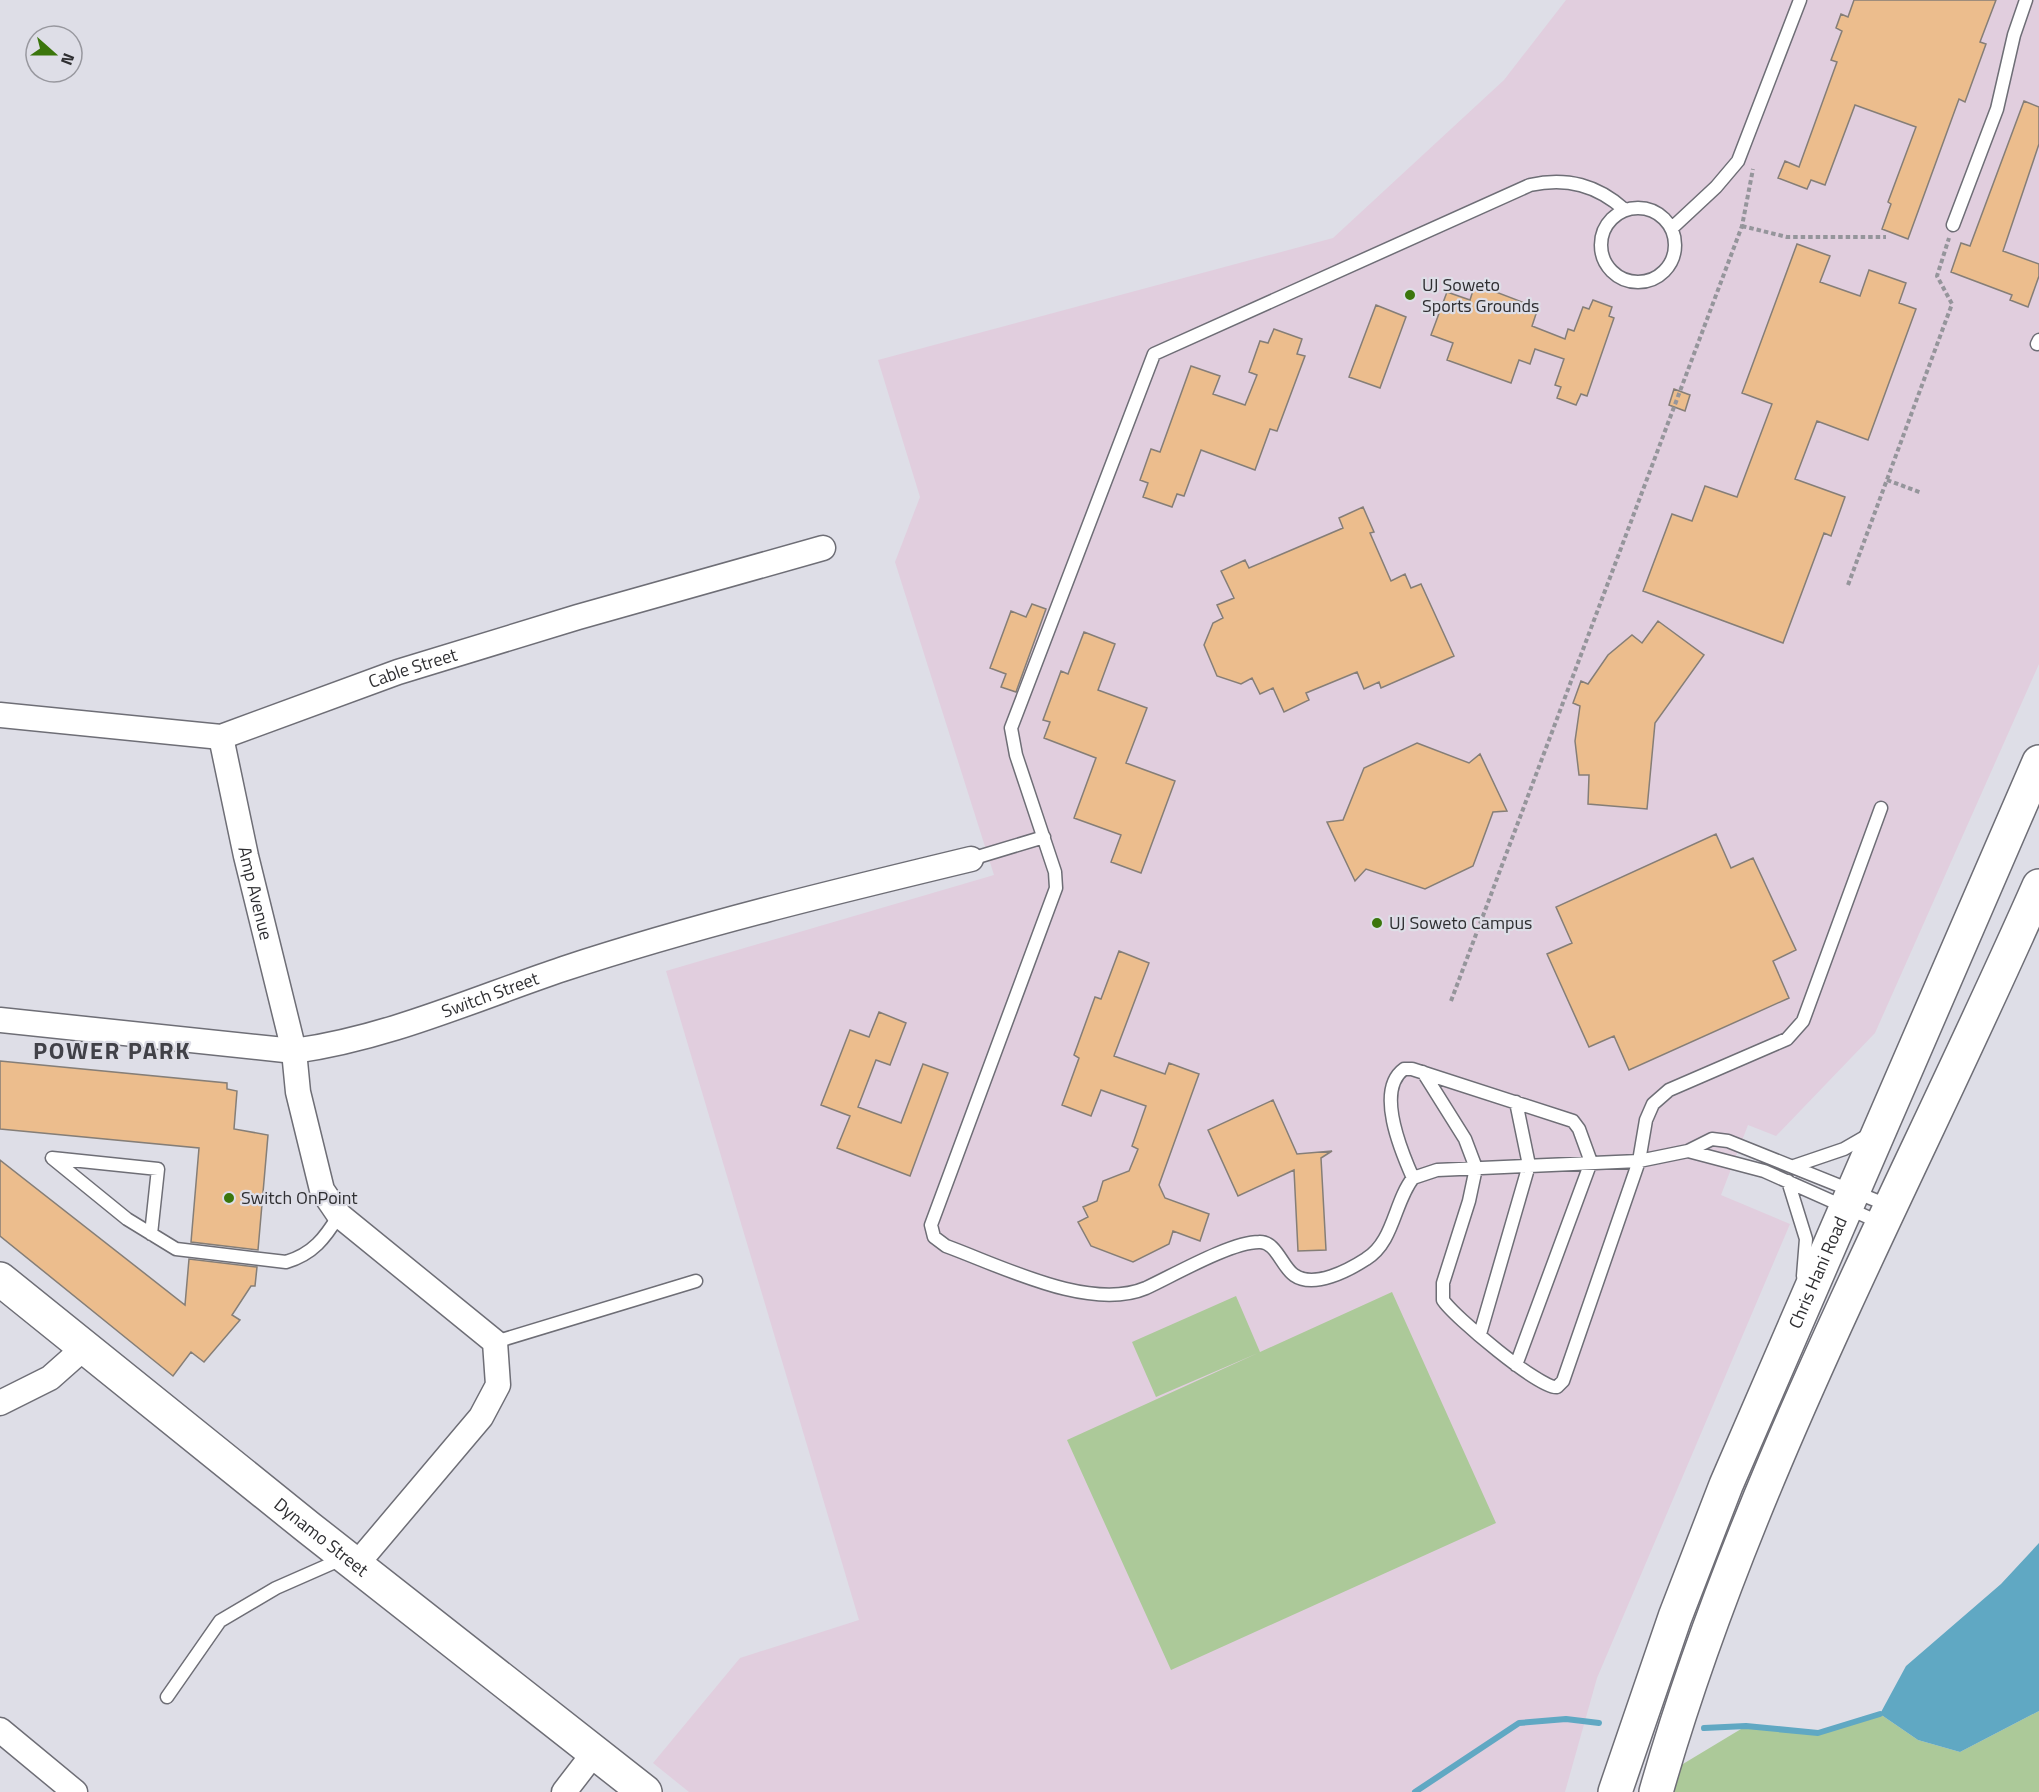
<svg xmlns="http://www.w3.org/2000/svg" width="2039" height="1792" font-family="'Titillium Web',sans-serif">
  <rect width="100%" height="100%" fill="#dedee7"/>
  <!-- education -->
  <path fill="#e1cede" d="M1566,0h473v664l-164,369 -99,103 -28,-11 -27,70 69,29 -193,454 -32,114h-876l-36,-29 87,-105 119,-38 -193,-649 328,-96 -99,-313 25,-65 -42,-137 455,-122 171,-158z"/>
  <!-- green -->
  <path fill="#acc999" d="M1392,1292l104,231 -325,147 -104,-230 191,-87 -102,44 -24,-55 104,-46 24,56z
    M2039,1711v81h-380l4,-16 83,-50 72,7 62,-19 38,26 42,12z"/>
  <!-- water -->
  <path fill="#60a8c3" d="M2039,1543v168l-79,41 -42,-12 -38,-26 26,-48 95,-82z"/>
  <g fill="none" stroke-linecap="round" stroke-linejoin="round">
    <!-- stream -->
    <path stroke="#60a8c3" stroke-width="6" d="M1704,1728l42,-2 72,7 62,-19
      M1415,1792l104,-69 47,-4 33,4"/>
  </g>
  <!-- building -->
  <path fill="#ecbd8d" stroke="#857e77" stroke-width="1.5" d="M1854,0h142l-16,42 6,2 -21,58 -6,-3 -51,140 -26,-10 9,-25 -3,-2 28,-75 -61,-22 -30,80 -14,-5 -4,9 -29,-11 7,-17 14,6 38,-105 -6,-2 11,-29 -6,-3 5,-14 7,3z
    M2024,101l15,6v37l-36,107 36,13v12l-11,31 -18,-7 2,-5 -61,-23 10,-29 9,3z
    M1797,244l33,12 -10,26 40,14 9,-26 37,13 -7,20 17,6 -48,131 -51,-19 -22,58 50,18 -14,39 -7,-3 -41,110 -140,-52 29,-77 20,7 13,-35 32,11 35,-93 -30,-11z
    M1475,284l63,24 -6,18 33,13 3,-10 6,2 9,-24 6,2 4,-9 19,7 -3,9 5,2 -27,78 -6,-2 -5,11 -19,-7 4,-11 -6,-2 9,-26 -29,-10 -5,15 -11,-4 -8,23 -64,-23 6,-17 -22,-8 16,-43 23,8z
    M1376,305l30,12 -26,71 -31,-11z
    M1274,329l28,10 -5,15 8,2 -28,75 -7,-2 -15,41 -54,-20 -17,46 -7,-2 -5,13 -29,-10 5,-14 -8,-3 11,-31 9,3 31,-86 29,10 -7,18 32,11 12,-30 -8,-3 11,-31 8,2z
    M1674,389l16,6 -5,16 -16,-6z
    M1363,507l11,25 -4,1 21,48 14,-7 6,14 10,-4 33,72 -73,32 -2,-6 -15,7 -7,-17 -51,21 3,7 -25,12 -11,-24 -13,6 -8,-16 -11,6 -24,-8 -13,-31 9,-22 10,-5 -6,-13 17,-7 -13,-27 24,-11 4,8 94,-40 -4,-10z
    M1032,604l14,5 -30,83 -15,-5 5,-13 -16,-6 21,-57 15,6z
    M1658,621l46,34 -49,68 -8,86 -59,-5 1,-29h-10l-4,-34 5,-35 -7,-3 8,-22 7,3 20,-29 24,-20 10,8z
    M1084,632l31,12 -17,46 49,18 -21,55 49,18 -34,92 -30,-11 10,-27 -47,-17 22,-60 -52,-20 6,-16 -7,-2 18,-49 7,3z
    M1417,743l52,20 11,-9 27,57 -14,1 -20,54 -48,23 -59,-20 -11,12 -28,-59 16,-2 21,-52z
    M1716,834l15,34 22,-10 43,92 -23,11 16,37 -160,72 -15,-34 -25,11 -42,-93 25,-11 -16,-36z
    M1119,951l30,12 -35,93 51,18 4,-11 30,11 -40,111 6,13 44,16 -9,27 -27,-10 -4,13 -36,18 -42,-16 -13,-24 10,-5 -5,-10 14,-6 6,-20 26,-10 9,-22 -6,-3 14,-40 -45,-16 -10,26 -29,-11 17,-47 -5,-3 21,-58 6,2z
    M879,1012l27,11 -16,42 -14,-5 -18,47 43,16 22,-59 25,9 -38,103 -73,-28 13,-32 -29,-11 29,-75 19,7z
    M0,1061l227,22v6l10,2 -3,38 34,6 -10,115 -67,-8 8,-94 -199,-19z
    M1273,1100l24,54 35,-3 -11,7 5,92 -28,1 -4,-81 -56,26 -30,-66z
    M0,1160l185,145 4,-46 68,8 -2,19h-4l-19,29 8,5 -36,42 -13,-10 -18,24 -173,-140z"/>
  <g fill="none" stroke-linecap="round" stroke-linejoin="round">
    <defs>
      <path id="lane" d="M1601 245a37 37 0 1 1 74 0a37 37 0 1 1-74 0Z
        M1953,225l44,-116 17,-74 12,-35
        M1672,228l44,-41 22,-26 62,-161
        M2037,344l2,-4
        M971,859l73,-22
        M1423,1072l42,67 11,29 -7,33 -26,82v17c10,16 98,90 114,87l6,-6 76,-220 7,-41 7,-16 16,-14 118,-51 16,-18 78,-213
        M1688,1151l24,-12 16,2 162,65
        M1794,1166l50,-17 26,-15
        M1413,1178l24,-8 202,-9 49,-10 76,20 117,52
        M1788,1181l18,58 -3,37
        M151,1234l7,-65 -106,-11 75,61 49,30 110,13c27,-8 39,-24 53,-47
        M1480,1334l49,-169 -13,-63
        M495,1342l201,-61
        M1516,1365l75,-203 -12,-33 -6,-8 -161,-52h-8c-29,21 -3,82 9,109 -19,24 -19,64 -47,81 -17,11 -52,30 -72,16 -12,-8 -18,-34 -35,-33 -28,0 -85,33 -113,46 -56,24 -145,-22 -200,-42l-12,-9 -3,-12 125,-337 -1,-16 -39,-117 -5,-27 143,-374 376,-169c37,-8 67,0 95,25
        M167,1697l53,-76 56,-33 66,-29"/>
      <g id="street">
        <path id="s1" d="M0,715l221,22 177,-65 180,-55 245,-69"/>
        <path id="s2" d="M221,737l25,119 48,195 4,41 24,98 17,25 156,127 3,43 -17,32 -125,148"/>
        <path id="s3" d="M0,1020l294,31c94,-13 180,-52 269,-82 134,-44 271,-77 408,-110"/>
        <path d="M0,1403l50,-25 35,-31"/>
        <path d="M0,1730l75,62"/>
        <path d="M564,1792l30,-39"/>
      </g>
      <g id="secondary">
        <path id="s4" d="M0,1279l309,249 336,264"/>
        <path id="s5" d="M1615,1792l60,-175 51,-132 313,-723"/>
        <path d="M1656,1792c90,-316 251,-606 383,-906"/>
      </g>
    </defs>
    <!-- lane casing -->
    <use href="#lane" stroke="#6e6e76" stroke-width="15"/>
    <!-- street casing -->
    <use href="#street" stroke="#6e6e76" stroke-width="27"/>
    <!-- secondary casing -->
    <use href="#secondary" stroke="#6e6e76" stroke-width="36"/>
    <!-- path -->
    <path stroke="#95959b" stroke-width="4" stroke-dasharray="4.5 3" stroke-linecap="butt" d="M1742,226l45,11h99
      M1887,480l35,13
      M1848,585l104,-281 -15,-28 12,-38
      M1451,1001l291,-775 11,-57"/>
    <!-- lane -->
    <use href="#lane" stroke="#fff" stroke-width="12"/>
    <!-- street -->
    <use href="#street" stroke="#fff" stroke-width="24"/>
    <!-- secondary -->
    <use href="#secondary" stroke="#fff" stroke-width="33"/>
  </g>
  <!-- markers -->
  <g fill="#3b760c" stroke="#dedee7" stroke-width="2">
    <circle cx="1410" cy="295" r="6"/>
    <circle cx="1377" cy="923" r="6"/>
    <circle cx="229" cy="1198" r="6"/>
  </g>
  <g text-anchor="middle" stroke-width="4.5" stroke-linejoin="round" paint-order="stroke">
    <!-- poi labels -->
    <g font-size="18" fill="#2f2f32" stroke="#dedee7" text-anchor="start">
      <text x="1422" y="291">UJ Soweto<tspan x="1422" dy="21">Sports Grounds</tspan></text>
      <text x="1389" y="929">UJ Soweto Campus</text>
      <text x="241" y="1204">Switch OnPoint</text>
    </g>
    <!-- street labels -->
    <g font-size="18" fill="#2f2f32" stroke="#dedee7">
      <text dy="6" stroke="none"><textPath href="#s1" startOffset="426">Cable Street</textPath></text>
      <text dy="6" stroke="none"><textPath href="#s2" startOffset="160">Amp Avenue</textPath></text>
      <text dy="6" stroke="none"><textPath href="#s3" startOffset="500">Switch Street</textPath></text>
      <text dy="6" stroke="none"><textPath href="#s5" startOffset="558">Chris Hani Road</textPath></text>
      <text dy="6" stroke="none"><textPath href="#s4" startOffset="412">Dynamo Street</textPath></text>
    </g>
    <!-- district labels -->
    <g font-size="24" font-weight="bold" letter-spacing="1.5" fill="#414148" stroke="#dedee7">
      <text x="112" y="1059">POWER PARK</text>
    </g>
  </g>
  <!-- north arrow -->
  <g transform="translate(54 54) rotate(111)"><circle r="28" fill="#dedee7" stroke="#98989f" stroke-width="1.5"/>
  <path d="M0-4.5L10 22L0 15L-10 22Z" fill="#3b760c"/>
  <text y="-9" font-size="16" font-weight="bold" text-anchor="middle" fill="#2f2f32">N</text>
  </g>
</svg>
